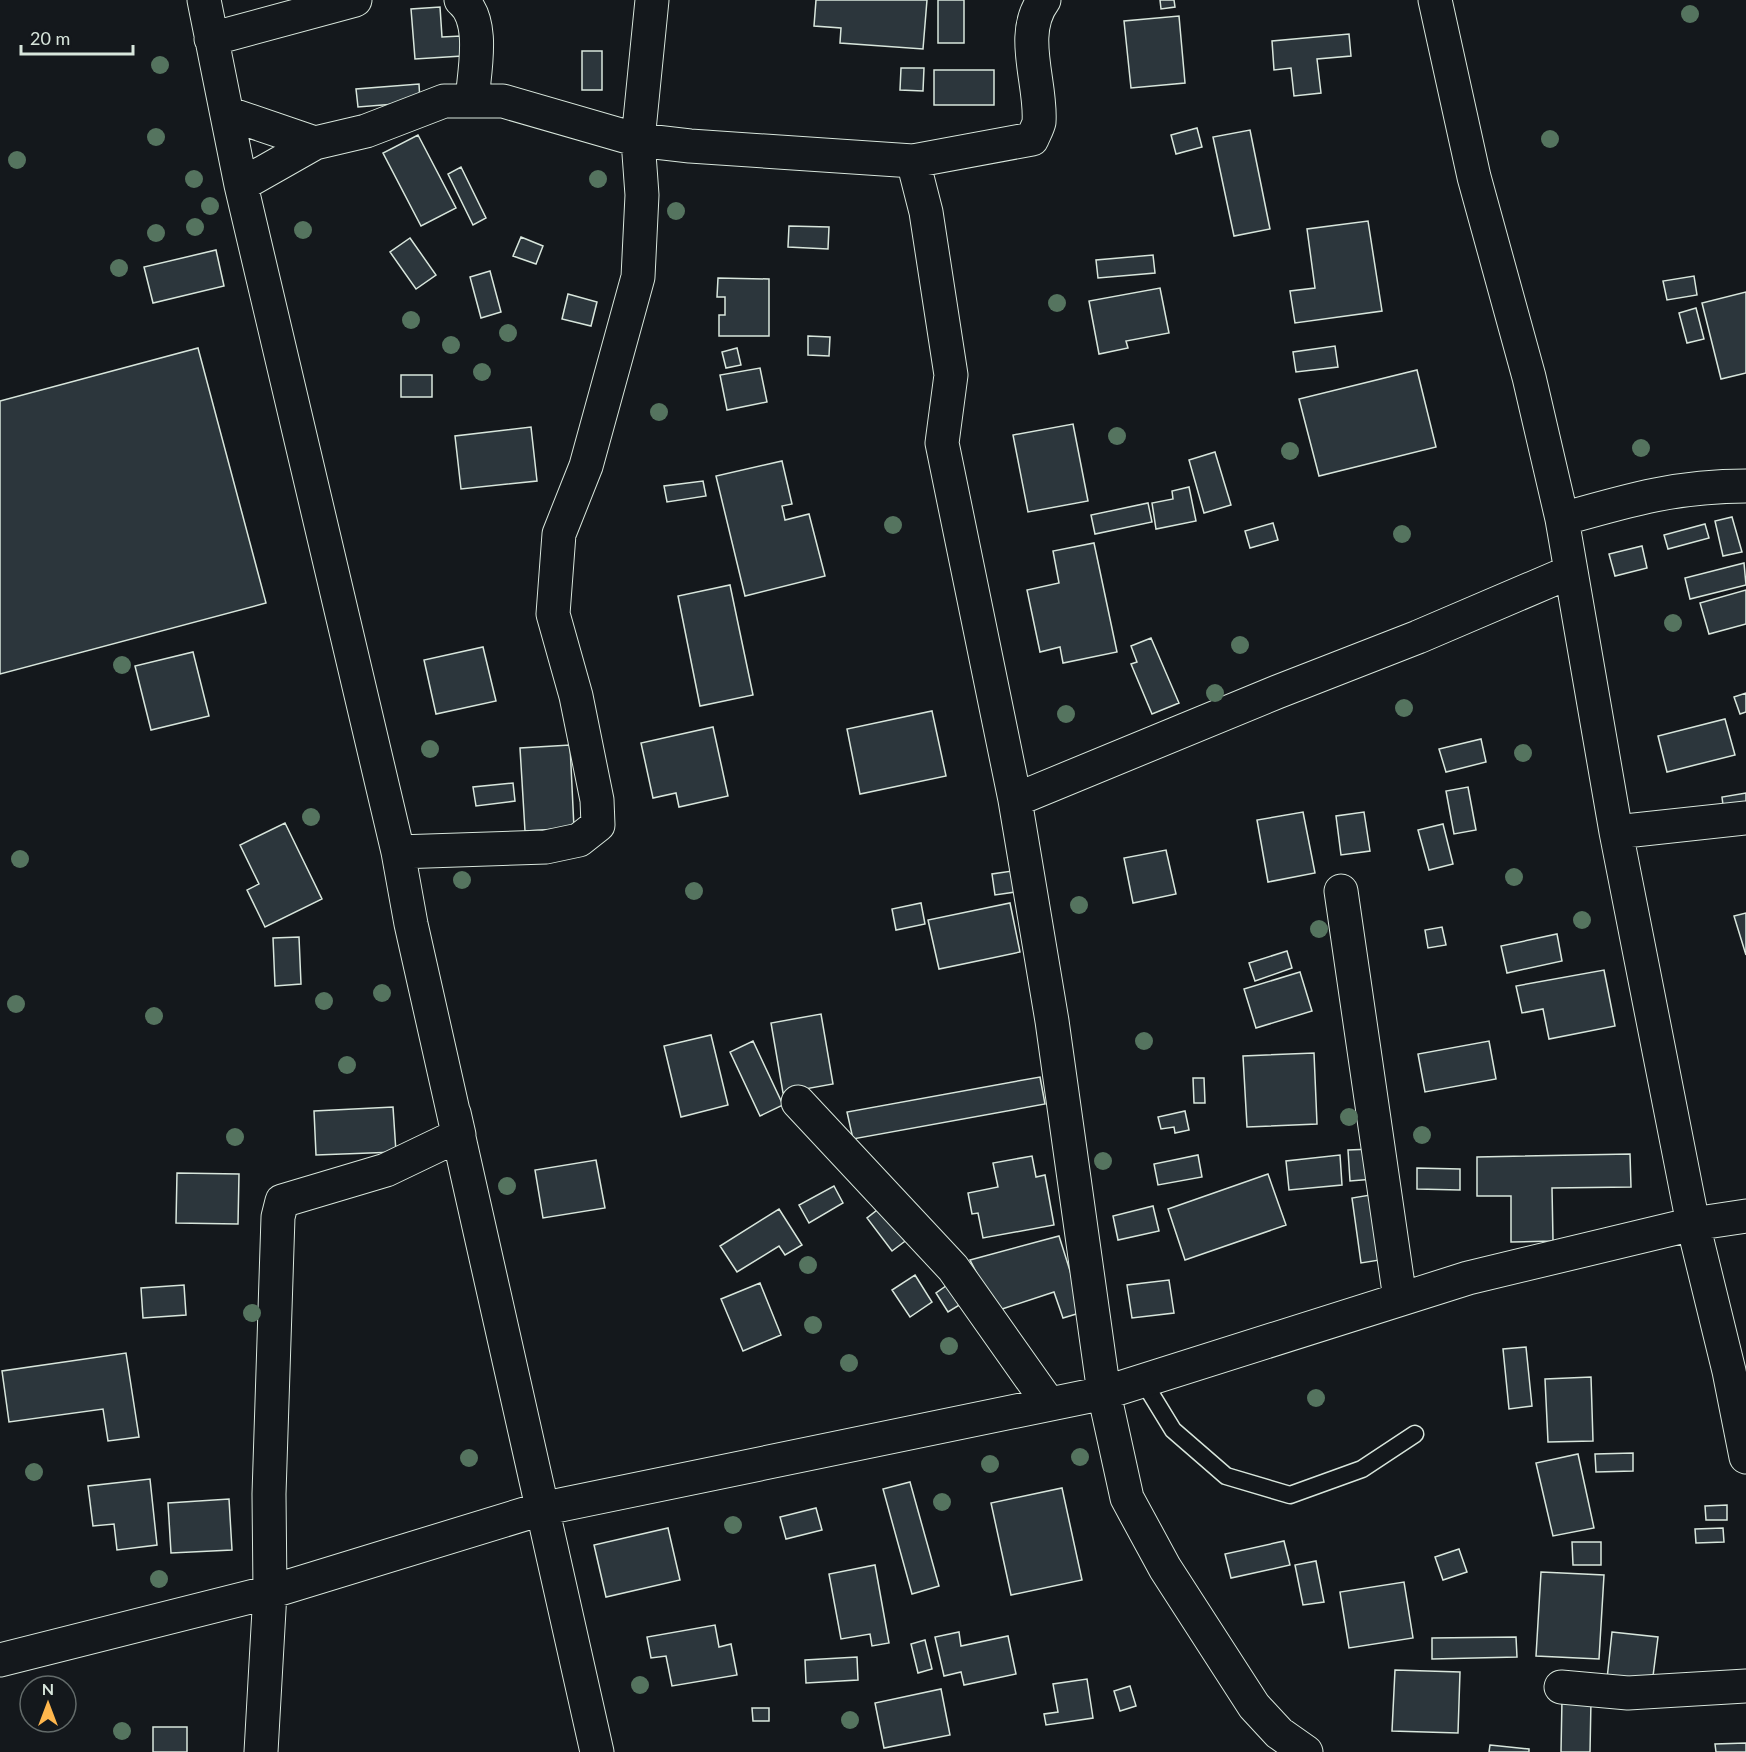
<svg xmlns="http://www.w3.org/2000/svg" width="1746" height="1752" font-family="Lato,sans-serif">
  <rect width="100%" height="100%" fill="#14181c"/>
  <!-- building -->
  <path fill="#2c363c" stroke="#d8e6dc" stroke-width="1.5" d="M816,0h111l-4,49 -83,-6 1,-15 -27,-2z
    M938,0h26v43h-26z
    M1160,0h14l1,7 -14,2z
    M440,7l2,30 19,-1 1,20 -47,3 -4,-50z
    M1179,16l6,67 -54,5 -7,-67z
    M1349,34l2,22 -34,3 4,34 -27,3 -3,-28 -17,2 -2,-29z
    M582,51h20v39h-20z
    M901,68h23l-1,23 -23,-1z
    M934,70h60v35h-60z
    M419,84l1,18 -62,5 -2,-18z
    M1197,128l5,19 -26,7 -5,-19z
    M1250,130l20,99 -36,7 -21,-99z
    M418,135l38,73 -35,18 -38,-73z
    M461,167l25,51 -13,7 -25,-51z
    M1368,221l14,90 -87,12 -5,-32 25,-3 -8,-59z
    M789,226l40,1 -1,22 -40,-2z
    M521,237l22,9 -7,18 -23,-8z
    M410,238l26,37 -20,14 -26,-37z
    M216,250l8,36 -71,17 -9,-36z
    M1153,255l2,18 -57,5 -2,-18z
    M490,271l11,41 -20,6 -11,-41z
    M1694,276l3,19 -30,5 -4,-19z
    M718,278l51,1v57h-50v-21h6v-18h-8z
    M1160,288l9,45 -43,8 2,7 -29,6 -10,-53z
    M1746,292v81l-25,6 -19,-76z
    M568,294l29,8 -6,24 -29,-7z
    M1696,308l8,31 -17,4 -8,-30z
    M808,336l22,1 -1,19 -21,-1z
    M1335,346l3,21 -42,5 -3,-20z
    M198,348l68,255 -266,71v-273z
    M737,348l4,17 -15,3 -4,-16z
    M760,368l7,34 -40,8 -7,-35z
    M1417,370l19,77 -117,29 -20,-77z
    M401,375h31v22h-31z
    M1073,424l15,77 -60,11 -15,-77z
    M531,427l6,54 -76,8 -6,-53z
    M1215,452l16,53 -27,8 -15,-53z
    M782,461l10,43 -10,2 3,14 24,-6 16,62 -80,20 -29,-120z
    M703,481l3,15 -39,6 -3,-16z
    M1189,487l7,34 -40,8 -4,-26 21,-4 -1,-8z
    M1148,503l4,19 -57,12 -4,-19z
    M1732,517l10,35 -19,4 -8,-35z
    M1273,523l5,17 -28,8 -5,-17z
    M1705,524l4,14 -41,11 -4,-14z
    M1094,543l23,109 -54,11 -3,-16 -20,5 -13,-62 32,-7 -6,-32z
    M1642,546l5,22 -32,8 -6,-22z
    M1744,563l2,22 -56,14 -5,-21z
    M730,585l23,110 -53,11 -22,-110z
    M1746,590v34l-37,10 -9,-31z
    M1151,638l28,65 -27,11 -21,-50 6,-2 -6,-16z
    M483,647l13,54 -60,13 -12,-54z
    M193,652l16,64 -58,14 -16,-64z
    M1746,693v19l-6,2 -6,-17z
    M932,711l14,65 -86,18 -13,-65z
    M1725,719l10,36 -68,17 -9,-36z
    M713,727l15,69 -49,11 -3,-14 -23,5 -12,-55z
    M1481,739l5,23 -40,10 -7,-23z
    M570,745l4,83 -49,3 -5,-83z
    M513,783l2,18 -39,5 -3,-19z
    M1468,787l8,43 -22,4 -8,-43z
    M1746,793v16l-22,4 -2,-16z
    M1303,812l12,61 -47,9 -11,-62z
    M1364,812l6,39 -29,4 -5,-39z
    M285,823l37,76 -57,28 -18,-37 12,-6 -19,-39z
    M1443,824l10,40 -24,6 -11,-40z
    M1166,850l10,44 -43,9 -9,-45z
    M1012,871l3,21 -20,3 -3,-21z
    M921,903l4,21 -29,6 -4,-21z
    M1010,903l10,49 -81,17 -11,-49z
    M1746,913v42l-12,-39z
    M1442,927l4,18 -18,3 -3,-18z
    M1557,934l5,27 -55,12 -6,-27z
    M299,937l2,47 -26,2 -2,-48z
    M1287,951l5,17 -37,13 -6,-18z
    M1604,970l11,56 -66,13 -6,-30 -21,4 -6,-27z
    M1300,972l12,39 -56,17 -12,-39z
    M821,1014l12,70 -50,9 -12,-70z
    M711,1035l17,70 -47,12 -17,-71z
    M753,1041l30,64 -23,11 -30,-64z
    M1489,1041l7,38 -71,13 -7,-38z
    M1314,1053l3,71 -70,3 -4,-71z
    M1040,1077l5,27 -192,35 -6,-27z
    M1193,1078h11l1,25h-11z
    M393,1107l3,45 -80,3 -2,-44z
    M1185,1111l4,19 -14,3 -1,-6 -13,2 -3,-12z
    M1372,1149l2,30 -24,2 -2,-31z
    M1630,1154l1,33 -79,1 1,53 -42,1v-46h-34v-39z
    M1198,1155l4,22 -44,8 -4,-21z
    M1340,1155l2,30 -53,5 -3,-29z
    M1032,1156l4,21 9,-2 9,50 -71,13 -5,-25 -6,1 -4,-21 30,-6 -5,-24z
    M596,1160l9,48 -62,10 -8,-48z
    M1417,1168l43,1v21l-43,-1z
    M177,1173l62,1 -1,50 -62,-1z
    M1268,1174l18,51 -101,35 -17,-51z
    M834,1186l9,17 -34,20 -10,-18z
    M1376,1194l10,65 -25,4 -9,-65z
    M1153,1206l6,25 -41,9 -5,-24z
    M881,1207l27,32 -16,12 -25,-33z
    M779,1209l23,36 -17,10 -6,-9 -42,26 -17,-26z
    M1059,1236l24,76 -20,6 -9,-26 -58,19 -26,-51z
    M915,1275l17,27 -22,15 -18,-27z
    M1169,1280l5,33 -42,5 -5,-33z
    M953,1281l13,20 -18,11 -12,-19z
    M760,1283l21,52 -38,16 -22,-52z
    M184,1285l2,30 -43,3 -2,-30z
    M1526,1347l6,59 -23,3 -6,-60z
    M126,1353l13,84 -31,4 -5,-32 -94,13 -7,-51z
    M1591,1377l2,64 -45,1 -3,-63z
    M1633,1453v18l-37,1 -1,-18z
    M1578,1454l16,74 -41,8 -17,-73z
    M150,1479l7,66 -40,5 -3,-26 -21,2 -5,-40z
    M910,1482l29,104 -27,8 -29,-105z
    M1062,1488l20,92 -71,15 -20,-92z
    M229,1499l3,51 -61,3 -3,-50z
    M1727,1505v15h-21l-1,-14z
    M816,1508l6,22 -36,9 -6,-22z
    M668,1528l12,52 -74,17 -12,-52z
    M1723,1528l1,14 -28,1 -1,-14z
    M1284,1541l6,24 -59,13 -6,-24z
    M1572,1542h29v23h-28z
    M1459,1549l8,23 -24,8 -8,-23z
    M1316,1561l8,41 -21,3 -8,-40z
    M875,1565l14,78 -17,3 -2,-12 -29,5 -12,-65z
    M1541,1572l63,3 -5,84 -63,-3z
    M1404,1582l9,56 -64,10 -9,-56z
    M715,1625l4,22 12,-3 6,31 -65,11 -6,-30 -15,2 -4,-21z
    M959,1632l2,14 47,-10 8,38 -52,11 -3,-13 -17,4 -9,-39z
    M1612,1632l46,5 -6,47 -45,-5z
    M1516,1637l1,20 -85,2v-21z
    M925,1640l7,29 -14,4 -7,-29z
    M857,1657l1,23 -52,3 -1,-23z
    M1395,1670l65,2 -2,61 -66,-2z
    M1087,1679l6,39 -47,7 -2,-11 14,-2 -5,-28z
    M1130,1686l6,20 -16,5 -6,-20z
    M941,1689l9,46 -66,13 -9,-45z
    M1562,1699l29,1 -1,52h-29z
    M752,1708h17v13h-16z
    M153,1727h34v25h-34z
    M1746,1743v9h-30l-1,-8z
    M1490,1745l39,4v3h-40z"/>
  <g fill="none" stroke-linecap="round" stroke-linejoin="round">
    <defs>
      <path id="service" d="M1143,1381l30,49 53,46 64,19 72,-26 53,-35"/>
      <path id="minor" d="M204,0l37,185 157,667 13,72 186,828
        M461,0c25,20 13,72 11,101
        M1044,0c-26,34 -2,84 -5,122 -1,5 -5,12 -7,17l-119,22 13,51 25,163 -9,68 73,357 37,221 52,372 23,105 38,70 89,138 25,27 27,19
        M1435,0l39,177 55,200 33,142 54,313 77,392 36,147 17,86
        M211,39l144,-39
        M227,113l88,30
        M241,185l74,-42 51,-12 78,-30h59l135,39 52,6 223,15
        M1562,519c67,-19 114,-33 184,-33
        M1015,800l262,-108 141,-55 152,-65
        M1616,832l130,-14
        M398,852l148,-5 33,-7 19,-15 -1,-25 -21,-104 -23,-82 6,-80 27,-68 52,-189 4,-82 -4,-55 14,-140
        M1341,891l59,408
        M798,1102l155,166 96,136
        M0,1660l270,-68 271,-83 563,-116 364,-115 225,-54 53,-8
        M1561,1687l67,6 118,-7
        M261,1752l9,-160 -1,-98 9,-277 4,-16 104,-31 73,-35 -5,-22"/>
    </defs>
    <!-- service casing -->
    <use href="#service" stroke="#d8e6dc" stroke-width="19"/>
    <!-- minor casing -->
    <use href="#minor" stroke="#d8e6dc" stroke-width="35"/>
    <!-- service -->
    <use href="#service" stroke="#14181c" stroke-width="16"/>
    <!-- minor -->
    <use href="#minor" stroke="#14181c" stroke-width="33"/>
  </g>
  <!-- trees -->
  <g fill="#55745f">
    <circle cx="1690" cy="14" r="9"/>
    <circle cx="160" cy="65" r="9"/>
    <circle cx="156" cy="137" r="9"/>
    <circle cx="1550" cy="139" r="9"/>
    <circle cx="17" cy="160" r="9"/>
    <circle cx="194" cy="179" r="9"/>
    <circle cx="598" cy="179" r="9"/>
    <circle cx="210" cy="206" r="9"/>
    <circle cx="676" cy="211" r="9"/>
    <circle cx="195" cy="227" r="9"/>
    <circle cx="303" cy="230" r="9"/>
    <circle cx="156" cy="233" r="9"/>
    <circle cx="119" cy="268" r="9"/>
    <circle cx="1057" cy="303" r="9"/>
    <circle cx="411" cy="320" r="9"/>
    <circle cx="508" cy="333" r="9"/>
    <circle cx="451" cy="345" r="9"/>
    <circle cx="482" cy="372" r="9"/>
    <circle cx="659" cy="412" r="9"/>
    <circle cx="1117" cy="436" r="9"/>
    <circle cx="1641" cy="448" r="9"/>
    <circle cx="1290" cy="451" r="9"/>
    <circle cx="893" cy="525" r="9"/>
    <circle cx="1402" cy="534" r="9"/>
    <circle cx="1673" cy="623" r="9"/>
    <circle cx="1240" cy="645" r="9"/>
    <circle cx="122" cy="665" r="9"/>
    <circle cx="1215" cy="693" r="9"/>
    <circle cx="1404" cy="708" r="9"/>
    <circle cx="1066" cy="714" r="9"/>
    <circle cx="430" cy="749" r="9"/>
    <circle cx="1523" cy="753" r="9"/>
    <circle cx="311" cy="817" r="9"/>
    <circle cx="20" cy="859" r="9"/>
    <circle cx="1514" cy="877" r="9"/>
    <circle cx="462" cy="880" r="9"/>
    <circle cx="694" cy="891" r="9"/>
    <circle cx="1079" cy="905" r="9"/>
    <circle cx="1582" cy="920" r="9"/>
    <circle cx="1319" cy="929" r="9"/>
    <circle cx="382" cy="993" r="9"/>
    <circle cx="324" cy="1001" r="9"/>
    <circle cx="16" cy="1004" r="9"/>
    <circle cx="154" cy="1016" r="9"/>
    <circle cx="1144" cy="1041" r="9"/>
    <circle cx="347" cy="1065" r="9"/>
    <circle cx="1349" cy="1117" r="9"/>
    <circle cx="1422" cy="1135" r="9"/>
    <circle cx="235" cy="1137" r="9"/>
    <circle cx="1103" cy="1161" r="9"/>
    <circle cx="507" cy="1186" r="9"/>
    <circle cx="808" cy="1265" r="9"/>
    <circle cx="252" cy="1313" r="9"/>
    <circle cx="813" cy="1325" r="9"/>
    <circle cx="949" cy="1346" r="9"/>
    <circle cx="849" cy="1363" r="9"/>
    <circle cx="1316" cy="1398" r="9"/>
    <circle cx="1080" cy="1457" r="9"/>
    <circle cx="469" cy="1458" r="9"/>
    <circle cx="990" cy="1464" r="9"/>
    <circle cx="34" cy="1472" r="9"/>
    <circle cx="942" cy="1502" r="9"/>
    <circle cx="733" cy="1525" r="9"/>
    <circle cx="159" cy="1579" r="9"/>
    <circle cx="640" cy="1685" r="9"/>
    <circle cx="850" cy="1720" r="9"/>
    <circle cx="122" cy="1731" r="9"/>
  </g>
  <!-- north arrow -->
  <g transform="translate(48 1704)"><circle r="28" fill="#14181c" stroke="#626a69" stroke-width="1.5"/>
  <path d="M0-4.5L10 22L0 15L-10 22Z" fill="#ffb74d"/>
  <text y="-9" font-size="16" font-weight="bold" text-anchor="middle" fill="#d8e6dc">N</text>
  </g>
  <!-- scale -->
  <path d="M21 45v9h112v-9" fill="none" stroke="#d8e6dc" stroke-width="3"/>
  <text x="30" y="45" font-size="18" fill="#d8e6dc" stroke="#14181c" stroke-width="4.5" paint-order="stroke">20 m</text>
</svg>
